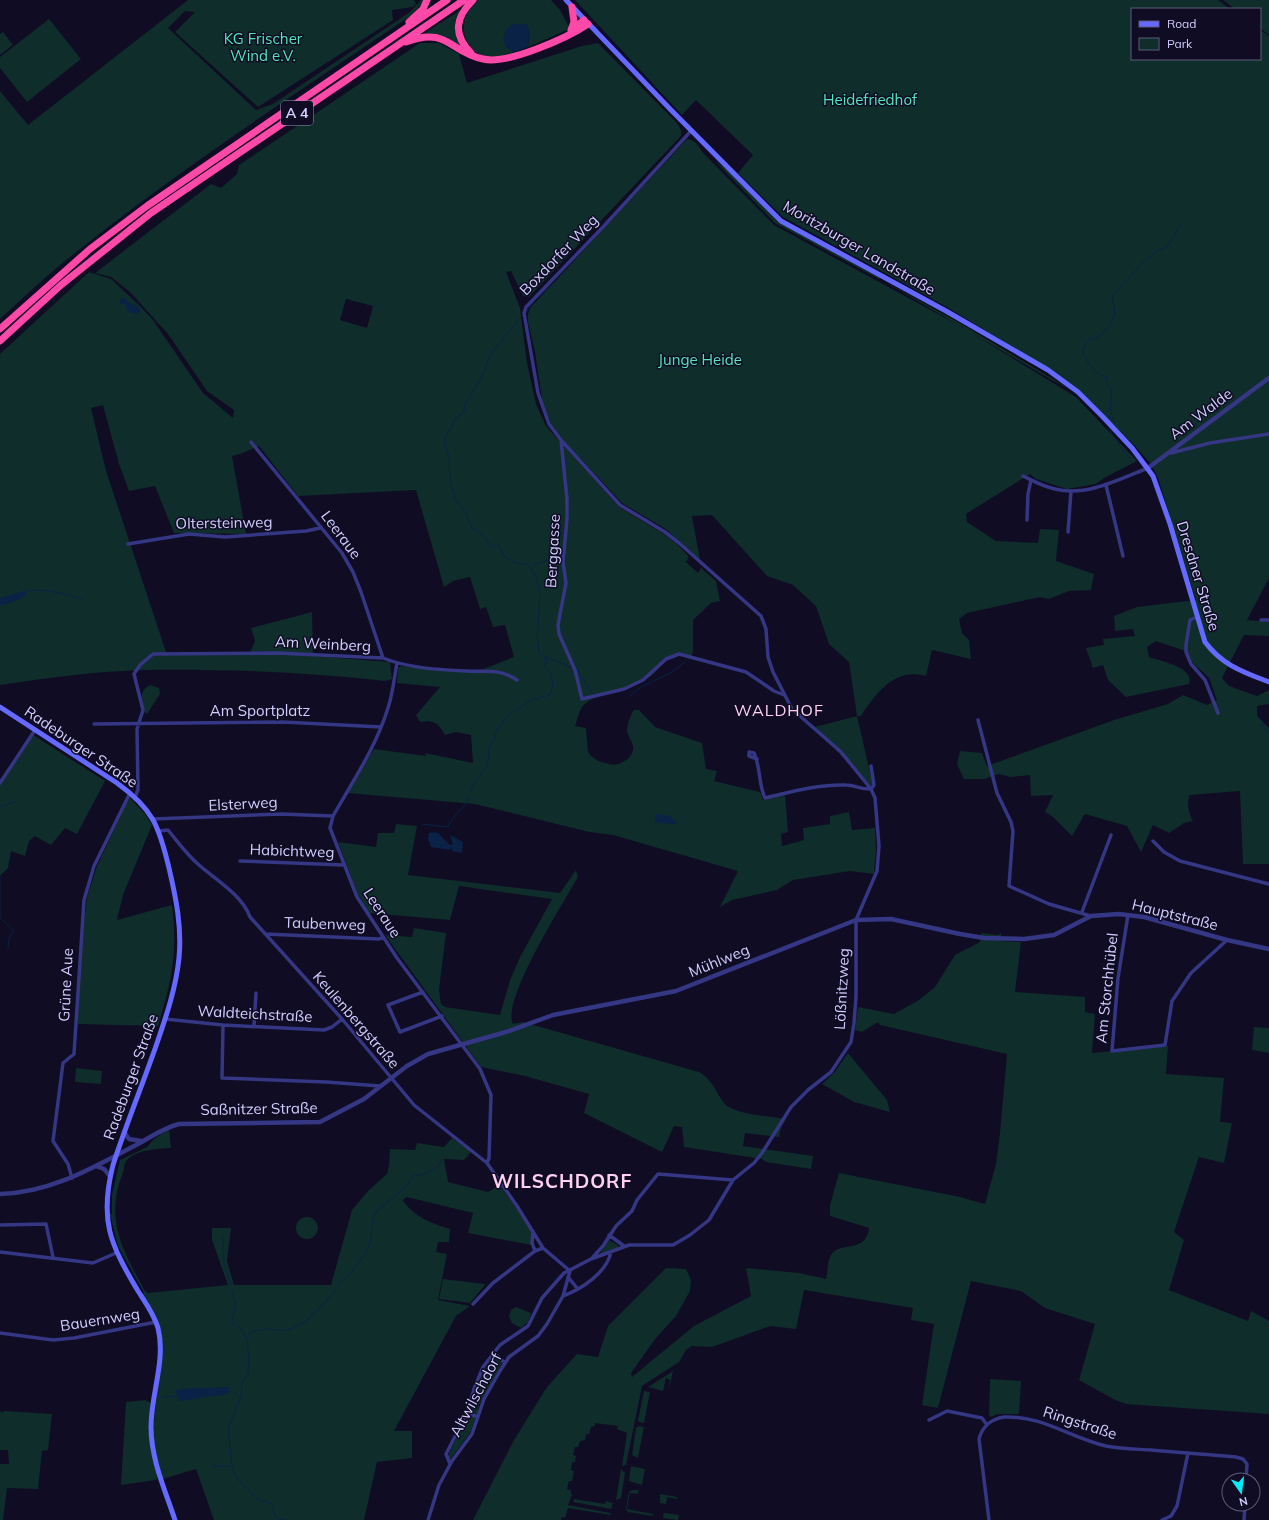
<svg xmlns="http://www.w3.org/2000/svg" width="1269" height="1520" font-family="Mulish,sans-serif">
  <rect width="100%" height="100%" fill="#0f0c23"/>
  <!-- green -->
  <path fill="#0f2d2b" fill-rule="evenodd" d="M188,0h226l2,4 -3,3 -21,3 1,10 -135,87 -83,-75 20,-20 -10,-1 -17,17 88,82 17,-6 137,-92 11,-12h3l-12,15c-115,78 -233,154 -342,242 -24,19 -47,41 -70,62v-228l28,34z
    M479,0h72l9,10 9,17 -2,3 -39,17 2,-14 -4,-9h-13l-8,22 9,6c-6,2 -13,4 -19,5 -23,2 -38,-22 -28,-43 2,-5 8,-10 12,-14z
    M575,0h643l12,9h-98v50h128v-29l9,6v542l-22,42 22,2v14l-25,-1 -22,43 7,8 28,10 12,-6v14l-12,2v10l12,12v136h-26l-3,-73 -50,4c-4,6 -1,20 3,26l-9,2 -15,10 -16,-8 -12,27 -14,-26 -42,-12 -13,22 -19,-19 -8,-5 8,-17 -22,1 -1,-21 -20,2 -11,-3 -15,5h-20l-7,-15 3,-13 22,2 5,13 127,-46 54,-16 15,-9 24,10 10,-5 -8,-22 -15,-14 -9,-13 -29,-10 -9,6 2,10c11,4 46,10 40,27l-63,13 -18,-17 -5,-15 -10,3 -7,-20 18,-3 -1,-6 32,-3 -2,-7 -18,2 -1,-15 23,-9 59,-7 -38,-122 -7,-14 -16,-18 -57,-56 -54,-36 -79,-48 -162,-89 -45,-44 15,-18 -57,-55 -14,15z
    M1223,0h46v35l-9,-7v-19h-25z
    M462,9l-5,11 9,30 -44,-15z
    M49,19l32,40 -54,43 -27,-34v-11z
    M3,32l10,13 -13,10v-21z
    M420,43h19l20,11 8,29 115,-37 16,-3 79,80 4,7v6l-152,161 -6,-1 -12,-25 -5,1 14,36 7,55 9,41 10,22 73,81 45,27 14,11 11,12 -3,5 12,11 3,-5 15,13 4,20 -9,2 -18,17v32l-2,5c-28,-6 -27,13 -46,23 -19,10 -43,10 -60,24 -6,4 -7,15 -10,22l11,2 2,24c6,8 12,10 21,12 10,3 26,-6 24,-18 -1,-5 -5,-9 -6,-15 0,-7 3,-15 7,-21h5l16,17 47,16 4,26 11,2 -3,10 46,11 3,8 22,-5 3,37 -7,2 1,12 22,-6 -1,-12 27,-4v-8l19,-4 3,18 23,-2 1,21 -2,25 -24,-3 -57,9 -16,10 -45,10 -12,7 18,-36 -125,-36 -24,-3 -114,-28 -127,-11 26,-44 52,7 -1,-3 48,10 -2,-28 -15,-3 -11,3c-6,-11 -11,-16 -25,-13l-4,-7 24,-28 -43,-4 1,-15 3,-2 38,5 42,-1 33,-13 -9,-32 -12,2 -7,-20 -6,2 -10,-32 -17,4 -9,6 -28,-97 -118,6 -39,-50 -16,7 -11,3 14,78 -72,-1 -19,-47 -26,5 -10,-27 -16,-59 -12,3 15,63 61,184h82l6,-14 -4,-13 61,-16 1,44 77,6 2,17 -7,2c-79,-9 -160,-12 -240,-11 -47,1 -98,8 -145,15v-331l89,-82 22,7 29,27 13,14 50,73 30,25 1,-8 -27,-19 -39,-57 -38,-42 -19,-15 -16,-4 116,-89 10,4 16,-14 2,-9zM346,299l27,7 -6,22 -27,-8z
    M687,139c8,1 12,7 16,14l71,72 188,102 114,70 61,64 -33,17 -8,6 -29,5 -31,-10 -6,-5 -64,40 1,8 29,19 42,2 2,-14 19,1 -3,31 38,13 -3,16 -22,1 -20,8 -9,-2 -73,16 -8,6 3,14 7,7 2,19 -39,-9 -6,26c-31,-9 -50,17 -65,40h-4l16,69 -4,1 -54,-59 42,-11 -8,-54 -20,-18 -13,-38 -23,-21 -26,-9 -55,-61 -20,1 8,44 -33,-30 -45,-27 -61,-65 -10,-14 -9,-24 -7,-48 -7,-30v-8l3,-7z
    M715,161l12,9 51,52 102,56 -1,1 -104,-56z
    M882,280l81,45 110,66 -23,-12z
    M150,685l9,3 1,6 -13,20 -2,-1c-2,-13 -8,-20 5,-28z
    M33,735l72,46 -28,53 -12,-6 -14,17 -16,-9 -6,5 -4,15 -14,-5 -3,17 -8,8v-91z
    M130,798l15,16 7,11 -29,70 -6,25 55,-15c6,48 0,75 -14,121l-80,-2 1,-54 8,-73 10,-31 29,-62z
    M396,824l21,2 -9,49 152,18 16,-23 2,7c-14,25 -77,124 -65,147l10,-2 176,50c14,8 16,19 25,31 10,12 46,13 62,16l-5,9 -2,9 -34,-4 -2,13 70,10 -2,13 -45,-7 -4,-3 -78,-12 -2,-20 -8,-1 -12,26 -78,-39 5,-19 -64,-18 -44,-9 -96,-132 27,2 2,-9 32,5 -7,57 2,14 4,3 55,8 10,-35 10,-23 32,-58 -93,-13 -9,34 -81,-7 -11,-18 -20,-53 38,5 2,-14h16z
    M981,933l17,2 3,-2v8l20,1 -6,50 70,5v15l10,2 -3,39 76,-7 -2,28 58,4 -4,44 12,1 -8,40 -25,-6 -25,75 10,8 -15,50 79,31 3,-10 18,10v93l-143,-10 -11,-4 -36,-20 16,-56 -50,-16 -24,-17 -50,-10 -33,127 -16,-3 12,-81 -23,-4 2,-12 -109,-18 -8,39 -26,-3 -58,21 -20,-1 -6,4 -7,12 -37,24 -16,79 -4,1 5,-33 -10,-4 1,-3 -23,-3v3l-4,1 -2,7h-3l-1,6 -5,1 -2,6h-3l-2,8 3,1 -1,6h-3l-1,8 3,1 -2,10h-3l-2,8 3,1 2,5 -4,10 42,8 1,2 -43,-7 -3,10 -3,-1 -1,3h-88l41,-80 33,-53 30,-33 21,3 10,-31 58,-58 20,1 5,11 -1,11 -14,25 -20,22 -25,35 1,4 62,-51 57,-30 -5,-28 53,5 27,6c2,-7 1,-18 5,-24 8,-14 35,-1 38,-27l-39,-12v-11l9,-32 121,24 25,7 11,-40 4,-31 7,-79 -127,-29 -2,-3 -16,10 -7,-2 3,-23 36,7 25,-14 16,-13 20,-32 25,-13z
    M1254,1027l15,1v25l-17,-3z
    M848,1053l39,47 3,12 -36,-10 -32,-18 12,-11z
    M76,1068l26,3 -1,13 -26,-2z
    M169,1129l2,19c-14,1 -32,1 -43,11 -5,4 -3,9 -5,14 -19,46 0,78 22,118l3,2 80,-8 -16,-45v-12h19l-4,33 7,24h97l21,-75 16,-19 19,-17 2,-8 1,-17 25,1 2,-7 27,4 8,-9 19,14 -7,8 -20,-1 4,23 40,10 12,-7 32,46 -1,14 -63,-12 5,-20 -66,-16 -3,2 -1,2c13,17 28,22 47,28l-1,13h-11l-2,10 11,2 -9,46 32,6 -14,10 -62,115h18v27l-35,4 -13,58h-150l-18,-51 -33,10 -7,-25 -3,-21 9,-92 -20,-47 2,-1 -26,-47 -8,-32h2v-19l8,-35 27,-13 7,-8z
    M296 1228a11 11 0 1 1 22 0a11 11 0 1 1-22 0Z
    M609,1240l9,5v2l-18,7z
    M443,1279l41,5 1,1 -15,18 -31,-4z
    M516,1307l15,6 -3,9 -7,6 -9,-5 -3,-6 2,-7z
    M494,1355l8,9 -23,41 -2,10 -8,-3 9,-31z
    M673,1371l-4,19 1,-10 -4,-2 -3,13 -15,-4z
    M990,1379l31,2 -2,33h-21l-7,3 -2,-2z
    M644,1391l6,1 -6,31 -5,-1 -1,-2z
    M145,1400l6,3 -1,13 8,61 -2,3 -35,5 5,-83z
    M0,1411l2,2 2,-2 48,3 -4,36 -6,1 -4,38 -31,-1 -4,32h-3v-56h9l-1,-14h-8z
    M468,1415l8,2 -5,14 -21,29 -2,-2 1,-5z
    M639,1426l5,1 -6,31 -6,-3 4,-27z
    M631,1466l14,3 -3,16 -13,-4z
    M621,1469l4,4 -4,25 -5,2z
    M632,1490h7l-1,4 -8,-1 -3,16 26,5v2l-25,-4 -2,-3 3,-17z
    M660,1494l17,3v2l-10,-2 -1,7 -6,-1z
    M574,1499l31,5 1,-3 7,2 -2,6 -38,-7z
    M664,1513l15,2 -1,5 -15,-2z"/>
  <!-- water -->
  <path fill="#092246" d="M513,24h13l4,9 -2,14 -14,5 -9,-6 -2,-6 3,-10z
    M121,298h4l2,4 12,5 2,3 -2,3c-7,2 -13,-1 -14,-9l-5,-1z
    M24,591l3,3c-4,4 -22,12 -27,11v-7z
    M657,814l12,2 7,5v3l-20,-1 -1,-7z
    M433,832l5,1 12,12 3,-1 -3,-9 13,7 -1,11 -10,-2v-4l-3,3 -18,-3 -3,-8 1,-6z
    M224,1387h5l-1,7 -48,7 -5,-10 6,-2z"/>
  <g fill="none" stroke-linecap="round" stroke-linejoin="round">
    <!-- stream -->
    <path stroke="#092246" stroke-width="1" d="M526,313l9,-13 23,-21
      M521,317l-29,35 -13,30 -14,22 -1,8 -9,7 -11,22 5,16 1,23 5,19 10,13 7,16 7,4 13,14h7l6,11 13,7h9c19,20 11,39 11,65
      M1114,422l-4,-14 2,-17 -5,-7v-7c-12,-1 -19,-14 -24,-24l3,-10 4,-4 9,-2 11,-12 5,-10 -3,-19 31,-34 16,-12 8,-3 14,-23
      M1108,428l24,34
      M534,565l13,-5h12
      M26,591c20,-3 37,3 56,8
      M546,657l25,10
      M576,668l17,26
      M629,697c16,-18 42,-18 57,-37
      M1260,724l9,8
      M478,778l9,-13 -1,-3 3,-4 -1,-10 6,-7 2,-10 13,-16 22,-15 19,-5c4,-11 4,-20 -5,-27l2,-9 -8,-6 -2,-20
      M470,791l6,-10
      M0,807l17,-6
      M421,824l27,3c4,-13 19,-18 21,-31
      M0,877v34
      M0,912v6l14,13 -5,7 -1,10
      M223,1237l1,27 7,21
      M338,1285c12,-11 27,-26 32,-42 3,-10 0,-21 6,-30 10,-14 31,-21 36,-37 11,0 22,-6 30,-14
      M232,1290l4,13 -4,20 9,5 6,12
      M230,1391l5,2 5,5
      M163,1397l14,-1
      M212,1466h20
      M285,1520l-7,-1 -3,-3 -2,-12 -15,-5 -22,-21 -4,-12 -4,-37 13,-33 1,-13 6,-8 1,-15 -2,-20 3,-7c11,-6 21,-3 33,-3 23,-1 38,-25 53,-40"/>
    <!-- minor -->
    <path stroke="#353684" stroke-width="3.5" d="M561,440l6,59v20l-4,43 3,21 -8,42 1,9 16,36 7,29 42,-10 19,-9 23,-21 13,-5 67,18 28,19 10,4
      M251,442l91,111 11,19 8,20 22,66
      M1171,453l39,-10 59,-9
      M1023,476c10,5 21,11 32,13 31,8 65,-10 93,-21
      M1106,485l17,71
      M1027,520l1,-26 3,-14
      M1068,532l3,-41
      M128,544l61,-10 36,3 81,-6 14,-3
      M1197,617l-7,3 -4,25v7l5,12 14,16 13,33
      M1261,620h8
      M397,663c-3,15 -4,30 -9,45 -12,39 -35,73 -55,108l-3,12 27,69 40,61 83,111 11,26 -2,63 -2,5
      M978,720l19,73 14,29 2,9 -4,55 40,18 42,12
      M94,724l189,-2 98,5
      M757,759l-8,-3v-4l5,1c7,15 4,30 11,45 26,-6 54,-14 81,-13 9,0 16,5 25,4
      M0,783l35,-53
      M871,789l3,-4 -3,-19
      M135,797l3,-7 -1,-61 6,-19 -9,-36 6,-9 13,-11 125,-1 105,5c25,10 56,12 83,13 20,1 33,-3 51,9
      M153,819l128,-5 52,2
      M159,831l9,-1c10,12 19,25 31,35 17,15 43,30 51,52l92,102 72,86 73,58 30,43 26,42 27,23
      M1153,841l11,11 16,9 89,23
      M240,861l104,4
      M1082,912l29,-77
      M1128,915l-10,63 -6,73 53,-6 7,-44 19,-28 36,-33
      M265,934l114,5 4,-2
      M423,992l-35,13 12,27 42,-16
      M165,1019l58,6 101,5 8,-3 10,-8
      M223,1025l-1,53 104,4 54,4
      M254,1026l2,-33
      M72,1178l-4,-14 -15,-23 10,-78 11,-9 10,-154 10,-34 36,-73
      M0,1225l46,-1 7,33
      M533,1231l-1,12 3,8
      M609,1235l15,11
      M0,1252l93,11 23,-10
      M593,1257l10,-11 13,-20 16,-15 5,-11 21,-26 75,6
      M568,1277l9,11
      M563,1296c19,-7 44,-24 48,-44
      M473,1304l20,-21 42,-32 8,-3
      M0,1333l53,7 21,-2 82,-16
      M494,1353l11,10
      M467,1413l11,4
      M929,1420l18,-9 35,7 5,7
      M450,1464l-4,-10 21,-41 7,-24 9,-22 17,-22 28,-19 14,-28 22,-25 27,-14 38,-14h44l17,-10 19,-15 24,-40 21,-17 8,-10 29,-46 17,-17 23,-18 20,-30 3,-19 2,-26v-77l21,-49 2,-25 -4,-48 -4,-9 -30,-37 -49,-43 -19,-37 -5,-15 -2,-28 -5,-13 -82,-73 -14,-11 -45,-27 -59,-65 -12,-16 -11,-31 -14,-80 2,-6 77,-80 88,-96
      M428,1520l11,-35 13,-24 20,-27 12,-35 16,-28 9,-14 29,-21 9,-12 16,-28 7,-25
      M989,1520l-10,-81c3,-12 12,-20 25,-22 37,-2 67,21 102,29 15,3 30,3 45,4 29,3 57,4 85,7l7,2 4,5 -1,16
      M1162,1520l9,-4 6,-10 11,-53
      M1244,1520l1,-16"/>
    <!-- tertiary -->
    <path stroke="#353684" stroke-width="4.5" d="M1148,468l121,-90
      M124,1132l5,7 12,2
      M96,1166l8,3 6,7
      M0,1194c51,-1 94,-27 138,-50 13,-7 25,-16 41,-20l141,-2 44,-23 43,-33 21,-12 78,-22 47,-17 123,-24 180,-71 35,-1 69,15 24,4 40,1 30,-4 37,-19 28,-2 25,3 83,23 42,9"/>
    <!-- secondary -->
    <path stroke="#6569ff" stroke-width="5" d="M566,0l105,110 110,111 165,90 102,59 30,22 25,25 29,31 21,28 17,48 35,118c17,23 38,30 64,40
      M0,707l117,76c36,26 42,43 52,85 7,30 13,59 10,90 -3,30 -13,59 -23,88 -14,40 -30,79 -43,119 -14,55 -3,79 25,126 7,11 16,23 20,37 8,32 -7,66 -7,99 0,32 14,63 24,93"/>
    <!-- motorway -->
    <path stroke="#ff49a9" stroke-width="7" d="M409,22l14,-13 4,-9
      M573,29l11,-9
      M571,30l3,-8 -2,-15
      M406,42c42,-16 43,10 77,17 24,6 84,-21 105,-35
      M471,53c-19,-19 -15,-36 2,-53
      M0,329l90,-80 57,-43 300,-206
      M0,341l61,-56 90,-72 313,-213"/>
  </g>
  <g text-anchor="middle" stroke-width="3" stroke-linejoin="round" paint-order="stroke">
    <!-- shield labels -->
    <rect fill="#0f0c23" stroke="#9894bd" stroke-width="1" x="281" y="101" width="32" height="24" rx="3"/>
    <g font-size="14" font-weight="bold" fill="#d2ceff">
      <text x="297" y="118">A 4</text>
    </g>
    <!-- park labels -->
    <g font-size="15" fill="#54e5ba" stroke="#0f0c23">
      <text x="263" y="44">KG Frischer<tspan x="263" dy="17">Wind e.V.</tspan></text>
      <text x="870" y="105">Heidefriedhof</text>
      <text x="700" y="365">Junge Heide</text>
    </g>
    <!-- street labels -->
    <g font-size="15" fill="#d2ceff" stroke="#0f0c23">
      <text transform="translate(859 248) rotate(30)" y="5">Moritzburger Landstraße</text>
      <text transform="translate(559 255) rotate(-46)" y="5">Boxdorfer Weg</text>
      <text transform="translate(1201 414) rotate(-37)" y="5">Am Walde</text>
      <text transform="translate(224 523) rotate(-1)" y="5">Oltersteinweg</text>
      <text transform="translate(341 535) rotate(53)" y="5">Leeraue</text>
      <text transform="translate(553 551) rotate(-87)" y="5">Berggasse</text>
      <text transform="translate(1198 576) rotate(73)" y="5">Dresdner Straße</text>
      <text transform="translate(323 644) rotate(3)" y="5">Am Weinberg</text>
      <text x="260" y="716">Am Sportplatz</text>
      <text transform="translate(81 747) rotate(34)" y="5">Radeburger Straße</text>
      <text transform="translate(243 804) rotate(-3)" y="5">Elsterweg</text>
      <text transform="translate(292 851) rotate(2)" y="5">Habichtweg</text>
      <text transform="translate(382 913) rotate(57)" y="5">Leeraue</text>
      <text transform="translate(1175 915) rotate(14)" y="5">Hauptstraße</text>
      <text transform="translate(325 924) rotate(2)" y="5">Taubenweg</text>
      <text transform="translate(719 961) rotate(-22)" y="5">Mühlweg</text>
      <text transform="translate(66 985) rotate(-87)" y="5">Grüne Aue</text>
      <text transform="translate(1107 988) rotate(-84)" y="5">Am Storchhübel</text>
      <text transform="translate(842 989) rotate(-87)" y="5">Lößnitzweg</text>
      <text transform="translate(255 1014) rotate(3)" y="5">Waldteichstraße</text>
      <text transform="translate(356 1020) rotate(49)" y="5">Keulenbergstraße</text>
      <text transform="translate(131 1077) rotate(-70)" y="5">Radeburger Straße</text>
      <text transform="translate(259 1109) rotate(-1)" y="5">Saßnitzer Straße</text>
      <text transform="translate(100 1320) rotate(-9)" y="5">Bauernweg</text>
      <text transform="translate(476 1395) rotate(-62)" y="5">Altwilschdorf</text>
      <text transform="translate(1080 1423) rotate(18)" y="5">Ringstraße</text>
    </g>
    <!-- neighbourhood labels -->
    <g font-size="16" letter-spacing="1" fill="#ffd0f0" stroke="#0f0c23">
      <text x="779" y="716">WALDHOF</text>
    </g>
    <!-- district labels -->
    <g font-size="19" font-weight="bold" letter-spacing="1" fill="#ffd0f0" stroke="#0f0c23">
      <text x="562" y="1188">WILSCHDORF</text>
    </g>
  </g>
  <!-- legend -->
  <rect x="1131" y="8" width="130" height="52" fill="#0f0c23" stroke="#5d5a7b"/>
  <rect x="1139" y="21" width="20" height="6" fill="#6569ff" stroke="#5d5a7b"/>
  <text x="1167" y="28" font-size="12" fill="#d2ceff">Road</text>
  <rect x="1139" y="38" width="20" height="12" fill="#0f2d2b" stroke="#5d5a7b"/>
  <text x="1167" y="48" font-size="12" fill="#d2ceff">Park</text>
  <!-- north arrow -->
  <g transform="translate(1241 1492) rotate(166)"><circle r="19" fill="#0f0c23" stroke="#5d5a7b"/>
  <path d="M0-3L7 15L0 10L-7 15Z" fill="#00edf9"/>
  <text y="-6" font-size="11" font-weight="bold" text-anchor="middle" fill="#d2ceff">N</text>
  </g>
</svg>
